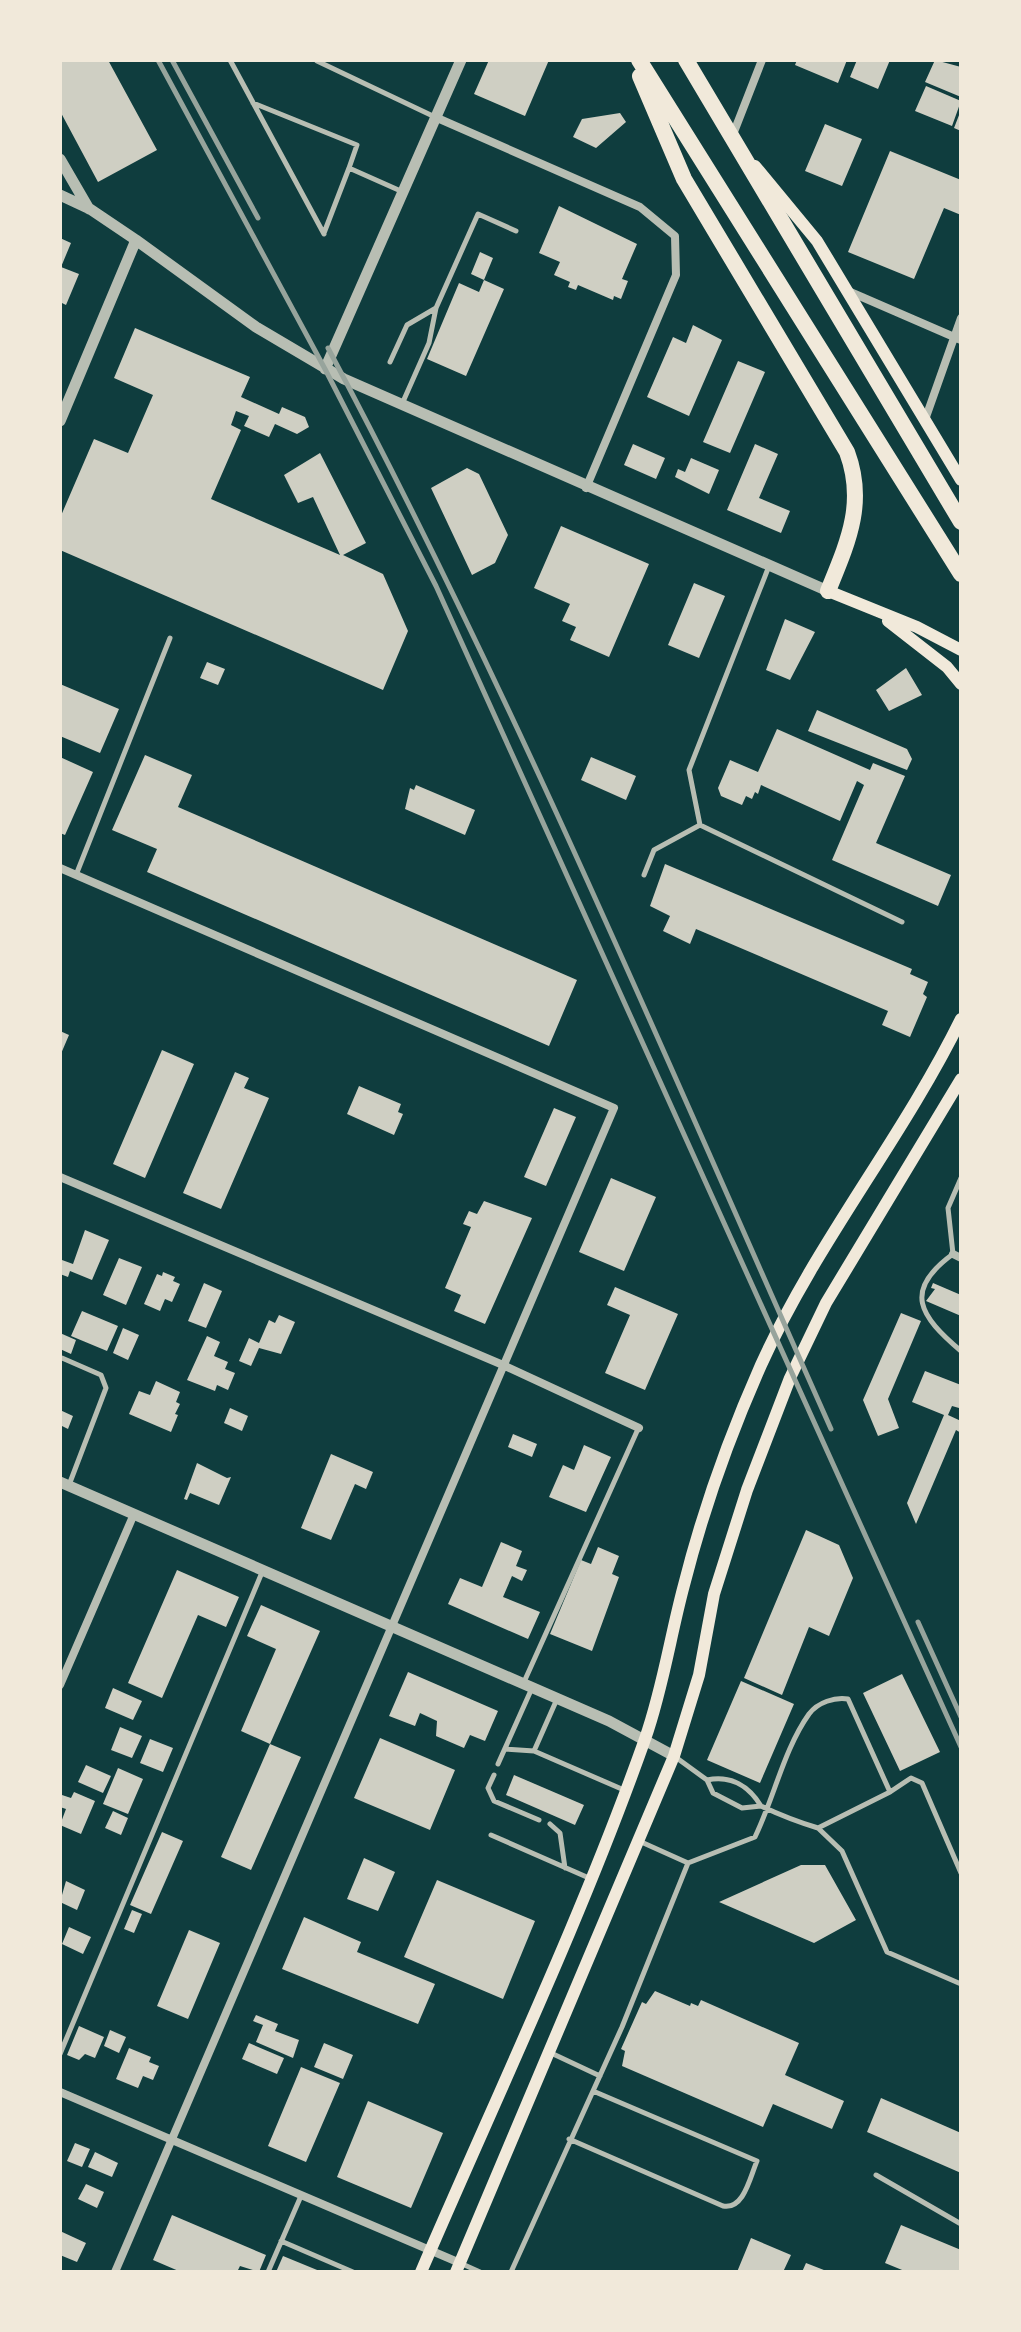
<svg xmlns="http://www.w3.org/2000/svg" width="1021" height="2332" font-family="Georgia,serif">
  <rect width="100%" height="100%" fill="#0f3d3e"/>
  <!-- building -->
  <path fill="#cfcfc3" d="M60,60h48l49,90 -59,32 -38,-71z
    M489,60h60l-24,56 -51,-22z
    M797,60h50l-9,23 -43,-18z
    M857,60h33l-12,29 -28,-12z
    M935,60l26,7v30l-36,-15z
    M926,86l35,15 -9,25 -37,-15z
    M961,110v21l-7,-3z
    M620,113l6,9 -30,26 -23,-11 9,-18z
    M825,124l37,15 -20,47 -37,-15z
    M890,151l71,29v35l-17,-7 -30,71 -66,-27z
    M559,206l78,38 -15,35 6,2 -7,18 -7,-3 -1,4 -35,-15 -2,5 -8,-3 2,-5 -16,-7 6,-13 -21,-9z
    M60,238l11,5 -10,24 18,7 -13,31 -6,-3z
    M480,252l13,6 -9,22 -13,-6z
    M484,280l20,9 -38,87 -39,-17 32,-76 20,9z
    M693,325l29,15 -33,76 -42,-19 26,-60 13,6z
    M135,328l115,49 -9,20 38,17 3,-7 23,10 4,10 -12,7 -22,-10 -6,13 -25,-11 5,-10 -13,-5 -5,14 10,5 -30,69 129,56 -27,-58 -15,6 -14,-28 36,-22 46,90 -23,12 40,19 25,57 -25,59 -323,-140v-32l34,-79 34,14 25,-58 -39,-17z
    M738,361l27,11 -35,81 -27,-11z
    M633,444l32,14 -9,21 -32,-14z
    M755,444l23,10 -19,44 31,13 -9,22 -54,-23z
    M691,458l28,12 -10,24 -34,-17 3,-8 7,3z
    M467,468l12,6 29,61 -13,28 -23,12 -41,-87z
    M561,526l88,38 -40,93 -39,-17 6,-13 -14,-6 8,-17 -36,-16z
    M694,583l31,13 -26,62 -31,-13z
    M785,619l30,13 -25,48 -24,-10z
    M207,662l18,7 -7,16 -18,-7z
    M906,668l16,27 -33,16 -13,-21z
    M60,684l59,25 -19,44 -40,-17z
    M817,710l90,39 5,10 -5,11 -99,-39z
    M777,729l93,41 3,-7 32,13 -29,67 75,32 -13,31 -106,-46 32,-75 -7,-4 -17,40 -79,-36 -3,9 -3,-2 -3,7 -6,-3 -4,9 -21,-9 -3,-8 12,-28 28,12z
    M145,755l47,20 -14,32 399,173 -28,66 -402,-174 10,-23 -45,-19z
    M60,757l33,15 -28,63 -5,-2z
    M591,757l45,19 -10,24 -45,-20z
    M416,785l59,25 -10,25 -60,-26 5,-21 4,2z
    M665,864l247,105 -2,5 18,8 -5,12 4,3 -17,40 -28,-12 6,-14 -192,-82 -6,15 -27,-13 7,-15 -20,-10z
    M60,1031l9,4 -9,21z
    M162,1050l32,14 -49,114 -32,-14z
    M235,1072l14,6 -5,10 25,10 -48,111 -38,-16z
    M359,1086l42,18 -3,8 5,2 -9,21 -47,-21z
    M554,1108l22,9 -30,69 -22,-9z
    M611,1178l45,19 -32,74 -45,-19z
    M484,1201l48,17 -47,106 -31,-13 7,-16 -16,-7 26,-61 -8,-3 6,-13 8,3z
    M85,1230l24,10 -17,40 -22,-9 -2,6 -8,-3 2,-14 11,4z
    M119,1258l23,9 -16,38 -23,-10z
    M163,1272l12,5 -2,4 7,3 -8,18 -7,-3 -5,12 -16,-7 13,-30 5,2z
    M204,1283l18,8 -16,37 -18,-7z
    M933,1283l28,12v21l-35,-15 9,-12 -4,-1z
    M615,1287l63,27 -33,76 -40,-17 25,-58 -23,-10z
    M82,1311l36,15 -11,25 -36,-15z
    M901,1313l20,8 -33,78 11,29 -21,8 -15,-36z
    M279,1315l16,7 -14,32 -22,-6 -8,18 -12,-5 10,-23 10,5 10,-23 6,3z
    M123,1328l16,7 -11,25 -15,-7z
    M60,1333l16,7 -5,14 -11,-5z
    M207,1336l13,6 -6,14 14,6 -3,7 10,4 -7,17 -11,-5 -2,6 -28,-11z
    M925,1371l36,14 -2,23 -7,-2 -4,9 13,6v12l-5,-3 -40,94 -9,-21 37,-88 -32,-13z
    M156,1381l24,11 -4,10 4,2 -5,10 3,1 -7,17 -42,-18 10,-23 11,4z
    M230,1408l18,8 -6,15 -18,-8z
    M60,1410l13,6 -5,13 -8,-4z
    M513,1434l24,10 -5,13 -24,-10z
    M584,1445l27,12 -25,55 -37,-15 14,-32 11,5z
    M331,1454l42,18 -7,17 -11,-5 -24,56 -30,-12z
    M197,1463l30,15 4,-1 -12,28 -29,-12 -3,7 -3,-1z
    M806,1530l33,15 14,33 -24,58 -20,-9 -27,68 -38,-17z
    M501,1542l21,9 -6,15 11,4 -5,11 -10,-5 -9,21 37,15 -12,27 -80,-35 12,-26 22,9z
    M598,1547l21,9 -7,18 7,3 -27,74 -42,-17 31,-74 10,4z
    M177,1570l62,27 -13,30 -28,-12 -36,83 -34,-15z
    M261,1605l59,26 -50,113 -29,-13 35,-82 -29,-13z
    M408,1672l90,39 -13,30 -15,-6 -6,13 -28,-12 1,-15 -17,-8 -5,13 -26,-10z
    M902,1674l38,78 -40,19 -37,-78z
    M741,1681l53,23 -34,79 -53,-23z
    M113,1688l29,13 -9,19 -28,-12z
    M120,1727l22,9 -10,22 -21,-8z
    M380,1738l75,32 -25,60 -76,-32z
    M150,1739l23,9 -10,24 -23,-9z
    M270,1744l31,13 -50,113 -30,-13z
    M86,1765l25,11 -8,17 -25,-11z
    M118,1768l25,11 -15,35 -25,-10z
    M514,1775l70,30 -9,20 -69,-30z
    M74,1792l21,9 -14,33 -21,-9 6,-16 -6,-2 2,-12 9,3z
    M113,1811l15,7 -7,17 -16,-7z
    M162,1832l21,9 -32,73 -21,-9z
    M364,1858l31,14 -17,39 -31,-12z
    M801,1865h24l31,55 -42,23 -95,-41z
    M437,1880l98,41 -32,78 -99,-42z
    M66,1881l19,9 -8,20 -17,-8z
    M132,1910l10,4 -8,19 -10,-4z
    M304,1917l57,25 -4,10 78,32 -17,40 -136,-55z
    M69,1927l22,10 -8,17 -21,-10z
    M189,1930l31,13 -32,76 -31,-13z
    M655,1991l35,15 1,-3 7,3 3,-6 98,43 -14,32 59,26 -12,28 -59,-25 -10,23 -141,-61 3,-15 -4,-2 21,-47 4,2z
    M256,2015l22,9 -3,7 24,9 -6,18 -37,-16 7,-17 -10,-4z
    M79,2026l25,11 -9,21 -10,-4 -6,6 -12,-5z
    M110,2030l16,7 -7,16 -15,-7z
    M249,2043l35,15 -7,16 -35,-15z
    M324,2043l29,12 -10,24 -29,-12z
    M129,2048l22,9 -2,5 10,4 -6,14 -10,-4 -5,12 -22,-9z
    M301,2067l39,16 -34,79 -38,-16z
    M881,2098l80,35v40l-94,-41z
    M368,2101l75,32 -32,75 -74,-31z
    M75,2143l15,6 -8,18 -15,-6z
    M95,2152l23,11 -6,14 -24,-10z
    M86,2184l18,8 -7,16 -19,-9z
    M172,2215l94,40 -7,17 -19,-6 -3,6h-56l-28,-12z
    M901,2225l60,25v22h-54l-22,-9z
    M60,2231l26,12 -9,19 -17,-7z
    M751,2238l40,17 -8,17h-46z
    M283,2256l39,16h-46z
    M806,2263l23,9h-27z"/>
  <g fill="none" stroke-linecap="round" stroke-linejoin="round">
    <!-- service -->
    <path stroke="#b8beb3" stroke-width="5" d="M230,60l94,174
      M317,61l118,56
      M253,103l104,42 -8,23
      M324,233l25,-65 54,24
      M390,362l17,-37 29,-17
      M402,404l27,-61 7,-35 42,-94 38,17
      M769,566l-80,204 11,55 202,97
      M76,875l94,-237
      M644,875l10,-25 46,-25
      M961,1178l-13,30 5,46c-51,37 -33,62 8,97
      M62,1358l39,17 5,13 -37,97
      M524,1682l114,-253
      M557,1699l-23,52 90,39
      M505,1749l29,2
      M674,1756l33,24 6,13 29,15 19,-2c-12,-20 -30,-31 -54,-26
      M498,1764l34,-76
      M494,1775l-6,13 6,13 45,19
      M890,1792l21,-14 11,5 39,90
      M550,1824l10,9 5,35
      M818,1828l24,23 45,101 74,32
      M491,1835l98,43
      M639,1841l49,22 67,-26c19,-39 29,-88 54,-123 9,-12 26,-17 39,-15l42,93 -72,36c-20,-6 -38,-13 -57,-22
      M551,2053l49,23
      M60,2054l203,-484
      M569,2139l154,67c21,4 27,-29 34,-45l-164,-70
      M876,2175l85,49
      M281,2241l72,31
      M460,2263l20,9
      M268,2272l33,-76
      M511,2272l111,-245 66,-164"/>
    <!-- minor -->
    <path stroke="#b8beb3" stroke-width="8" d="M435,117l205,90 35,29 1,39 -90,213
      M732,137l30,-77
      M848,291l113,49
      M926,417l35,-99
      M60,868l554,240 -499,1164
      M60,1177l443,188 136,63
      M953,1254l8,4
      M60,1685l74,-171
      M60,2092l400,171"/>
    <!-- tertiary -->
    <path stroke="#b8beb3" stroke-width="11" d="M60,159l29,50
      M60,195l30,14 46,31 120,87 88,52 484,212
      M325,369l136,-309
      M60,421l76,-181
      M60,1482l549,239 65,35"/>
    <!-- secondary -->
    <path stroke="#f1e9da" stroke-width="12" d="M755,166l62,75 144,239
      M828,591l89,36 44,23
      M888,621l59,46 14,17
      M421,2272c76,-177 160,-352 224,-533 18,-51 25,-102 39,-154 19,-75 46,-150 77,-220 55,-122 141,-226 200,-346
      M456,2272l218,-516 25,-81 15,-81 33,-104 43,-112 36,-75 135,-224"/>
    <!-- trunk -->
    <path stroke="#f1e9da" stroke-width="16" d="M639,60l322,514
      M686,60l275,462
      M640,76l44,103 163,273c19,51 1,90 -19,139"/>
    <!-- rail -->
    <path stroke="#97a49c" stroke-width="5" d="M158,60l167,309 111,217 525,1161
      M172,60l86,158
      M328,348c187,351 341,718 503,1081
      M918,1622l43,95"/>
  </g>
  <!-- border -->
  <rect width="1021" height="2332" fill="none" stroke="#f1e9da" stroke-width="124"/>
</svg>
